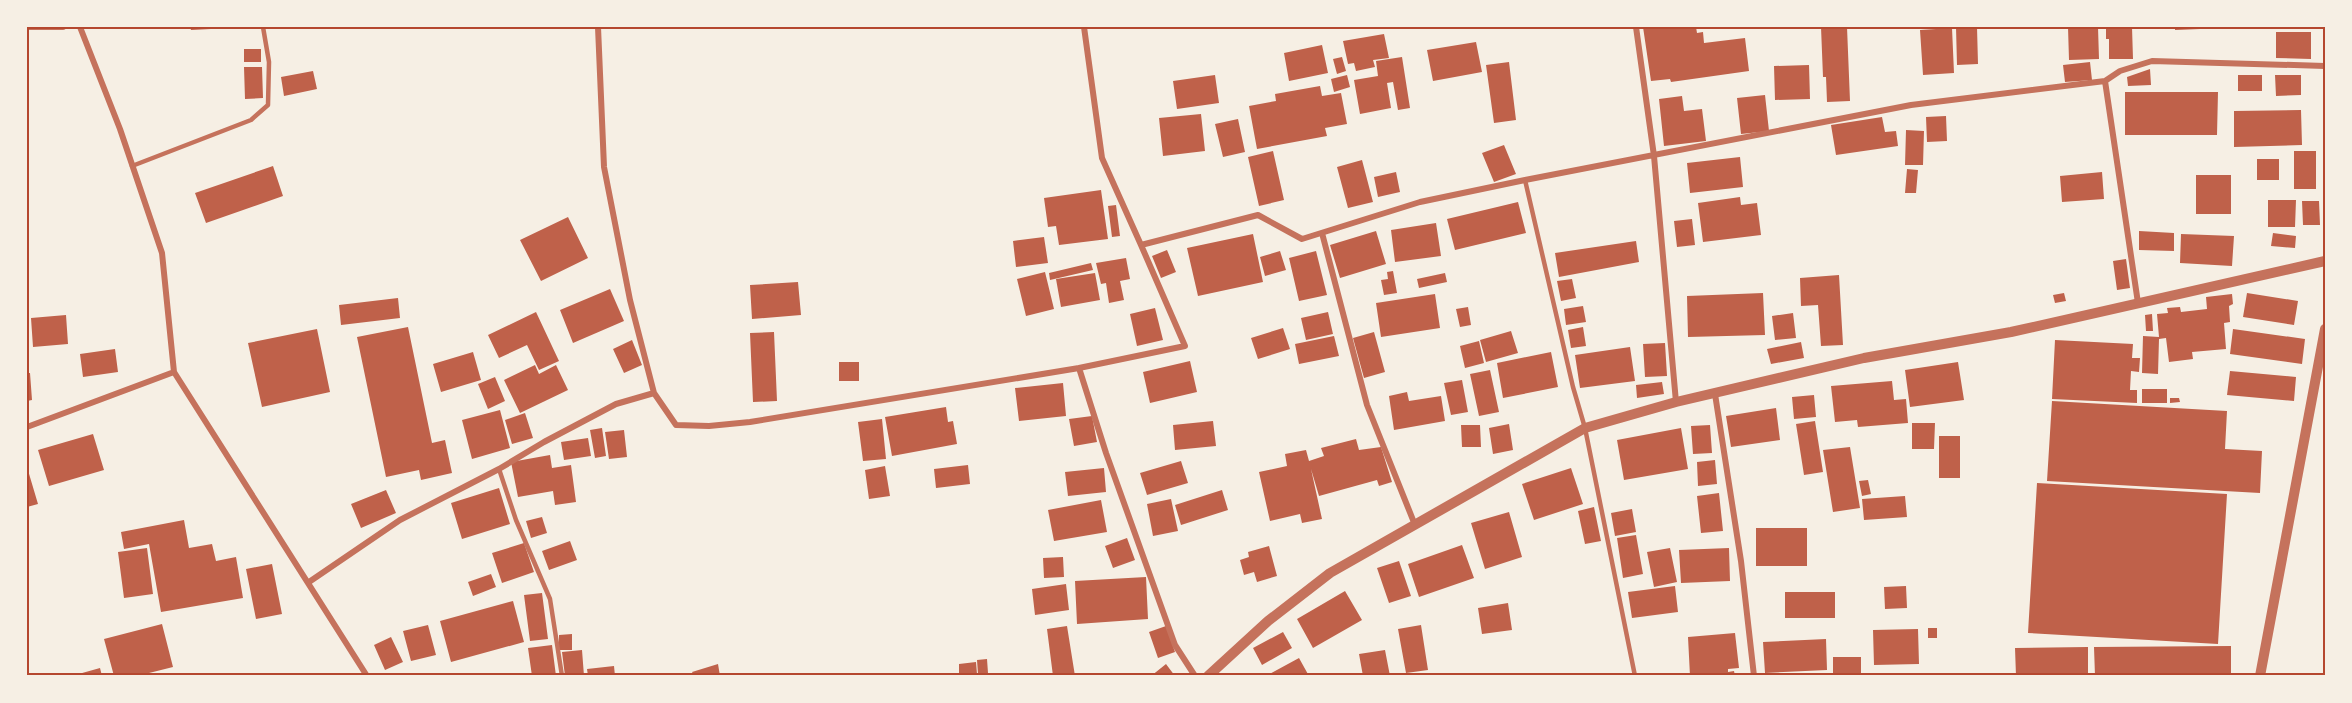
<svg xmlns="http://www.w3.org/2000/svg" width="2352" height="703" font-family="'Source Sans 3',sans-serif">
  <rect width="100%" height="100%" fill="#f6efe4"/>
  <!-- building -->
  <path fill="#bf614a" d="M190,27h21v2l-20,1z
    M1643,27h53l1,6 6,-1 1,11 41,-5 4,33 -78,11 -1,-3 -19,2z
    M1821,27h26l3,74 -23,1 -1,-25h-3z
    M1956,27h21l1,37 -21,1z
    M2068,27h30l1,32 -30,1z
    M2106,27h26l1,32h-24v-20h-3z
    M2175,27h25v2l-25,1z
    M1952,28l2,45 -31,2 -3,-45z
    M2276,32h35v27l-35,-1z
    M1384,34l5,24 -16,2 2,7 -19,4 -2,-8 -6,1 -5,-23z
    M1476,42l6,30 -49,9 -6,-31z
    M1322,45l6,28 -39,8 -5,-28z
    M244,49h17v13h-17z
    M1342,57l4,14 -9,3 -4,-15z
    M1402,57l8,51 -12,2 -5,-28 -6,1 4,25 -31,6 -6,-34 24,-4 -2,-15z
    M1509,62l7,58 -22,3 -8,-58z
    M2090,62l2,18 -27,2 -2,-17z
    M1809,65l1,34 -35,1 -1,-34z
    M244,67h18l1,31 -18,1z
    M2150,69l1,16 -23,1 -1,-9z
    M313,71l4,18 -33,7 -3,-19z
    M1215,75l4,28 -42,6 -4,-28z
    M1347,75l3,12 -16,5 -3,-13z
    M2238,75h24v16h-24z
    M2275,75h26v20l-25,1z
    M1320,86l2,10 19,-3 6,31 -22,4 2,8 -70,13 -8,-43 27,-5 -1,-7z
    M2125,92h93l-1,43h-92z
    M1765,95l4,36 -28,3 -4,-36z
    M1682,96l2,15 18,-2 4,32 -42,5 -5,-47z
    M2301,110l1,35 -68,2v-36z
    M1201,114l4,37 -42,5 -4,-38z
    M1946,116l1,25 -20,1 -1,-25z
    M1882,117l3,15 11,-1 2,15 -62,9 -5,-30z
    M1238,119l7,33 -22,5 -8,-33z
    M1906,130l18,1 -1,34h-18z
    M1504,145l12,29 -22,8 -12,-29z
    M1273,151l11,49 -25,6 -11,-49z
    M2294,151h22v38h-22z
    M1740,157l3,30 -53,6 -3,-30z
    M2257,159h22v21h-22z
    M1362,160l11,42 -25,6 -11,-41z
    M273,166l10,30 -77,27 -11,-30z
    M1907,169l11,1 -2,23h-11z
    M1396,172l4,20 -22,5 -4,-20z
    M2102,172l2,27 -42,3 -2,-26z
    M2196,175h35v39h-35z
    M1101,190l7,49 -49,6 -3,-19 -8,1 -4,-29z
    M1740,197l1,8 16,-2 4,32 -58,7 -5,-39z
    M2268,200h28l-1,27h-27z
    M2302,201h17l1,24h-17z
    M1518,202l8,31 -71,17 -8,-31z
    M1116,205l4,31 -8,1 -4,-31z
    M568,217l20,41 -47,23 -21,-41z
    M1692,219l3,26 -18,2 -3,-26z
    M1436,223l5,33 -46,6 -4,-32z
    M1376,231l10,33 -46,14 -10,-33z
    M2139,231l35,2v18l-35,-1z
    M2273,233l23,3 -1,12 -24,-2z
    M1253,234l10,48 -65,14 -11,-48z
    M2181,234l53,2 -2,30 -52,-3z
    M1044,237l4,26 -32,4 -3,-26z
    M1636,241l3,21 -80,15 -4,-24z
    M1167,250l9,22 -15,6 -9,-22z
    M1280,251l6,19 -21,6 -5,-19z
    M1316,251l11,44 -28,6 -10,-43z
    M1126,258l4,21 -10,2 4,19 -15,3 -3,-20 -5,1 -5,-21z
    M2126,259l4,29 -13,2 -4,-29z
    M1091,263l2,7 -43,10 -1,-7z
    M1393,271l4,22 -13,2 -3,-15 7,-1 -1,-7z
    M1045,272l9,37 -28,7 -9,-37z
    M1095,273l5,27 -39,7 -5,-28z
    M1445,273l2,9 -28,6 -2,-9z
    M1839,275l4,70 -22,1 -3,-41 -17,1 -1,-28z
    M1572,279l4,19 -15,3 -4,-20z
    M798,282l3,33 -49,4 -2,-34z
    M610,289l14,32 -51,22 -13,-33z
    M1763,293l2,42 -77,2 -1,-41z
    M2064,293l2,8 -11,2 -2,-8z
    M2247,293l51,8 -4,24 -51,-8z
    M1435,294l5,34 -59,9 -5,-34z
    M2232,294l1,10 -4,2 1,16 -6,1 2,26 -34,3 1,7 -24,3 -3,-24 -7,1 -1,35 -16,-1 1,-37 16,1 -2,-23 11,-1 -1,-5 13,-1 1,5 26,-3 -1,-12z
    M398,298l2,20 -59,7 -2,-20z
    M1583,306l3,16 -20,3 -2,-16z
    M1468,307l3,18 -11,2 -4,-18z
    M1155,308l8,32 -26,6 -7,-32z
    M536,312l23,49 -20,9 -12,-25 -28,13 -11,-23z
    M1328,312l5,22 -27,6 -5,-22z
    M1793,313l3,25 -21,2 -3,-24z
    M2152,314l1,17h-7l-1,-16z
    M66,315l2,29 -35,3 -2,-29z
    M408,327l24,116 13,-3 7,33 -31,7 -2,-10 -33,7 -29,-140z
    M1583,327l3,19 -15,2 -3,-18z
    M1283,328l7,21 -32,10 -7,-21z
    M317,329l13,63 -68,15 -14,-64z
    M2233,329l72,10 -3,25 -72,-10z
    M1511,331l7,22 -32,9 -6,-22z
    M774,332l3,69 -24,1 -3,-69z
    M1374,332l11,40 -21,6 -11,-40z
    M1334,336l5,20 -40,8 -4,-20z
    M632,340l10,25 -18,8 -11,-24z
    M2055,340l78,4 -1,14h8l-1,14 -8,-1 -1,19h7v13l-85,-4z
    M1479,341l5,22 -19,5 -5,-22z
    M1801,342l3,16 -33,6 -4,-15z
    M1665,343l2,33 -22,1 -2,-33z
    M1630,347l5,34 -55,7 -5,-33z
    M115,349l3,23 -35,5 -3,-23z
    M473,352l8,28 -40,12 -8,-28z
    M1551,352l7,35 -55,11 -6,-35z
    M1190,361l7,31 -47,11 -7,-31z
    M839,362h20v19h-20z
    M1958,362l6,38 -54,7 -5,-37z
    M535,365l4,9 17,-9 12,25 -48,23 -16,-33z
    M1490,370l9,42 -20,4 -9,-42z
    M2230,371l66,6 -2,24 -67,-6z
    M27,373h3l2,27 -5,1z
    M495,377l10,24 -17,8 -10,-25z
    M1462,380l6,32 -17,3 -7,-32z
    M1892,381l2,19 12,-1 2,24 -50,4 -1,-7 -22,2 -4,-36z
    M1662,382l2,12 -27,4 -1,-13z
    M1063,383l3,33 -47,5 -4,-33z
    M2142,389h25v14h-25z
    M1407,392l2,9 32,-5 4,25 -51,9 -5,-34z
    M1814,395l2,22 -22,2 -2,-22z
    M2170,398h9l1,4 -10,1z
    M2052,401l175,10 -2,38 37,2 -2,42 -213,-12z
    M946,407l2,15 5,-1 4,23 -65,12 -7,-39z
    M1776,408l4,32 -49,7 -5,-31z
    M500,410l10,38 -38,11 -10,-39z
    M525,413l8,25 -21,6 -7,-24z
    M1092,416l5,26 -23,4 -5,-27z
    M882,419l4,40 -23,2 -5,-39z
    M1213,421l3,25 -41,4 -2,-25z
    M1815,421l8,51 -19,3 -8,-51z
    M1912,423h23l-1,26h-22z
    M1509,424l4,26 -20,4 -4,-26z
    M1461,425h19l1,22h-19z
    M1710,425l2,28 -19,1 -2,-28z
    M602,428l4,28 -11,2 -5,-28z
    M1681,428l7,41 -64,11 -7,-40z
    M624,430l3,27 -18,2 -4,-27z
    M93,434l11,36 -55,16 -11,-36z
    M1939,436h21v42h-21z
    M588,438l3,18 -27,4 -3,-18z
    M1356,439l3,11 22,-3 11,35 -13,4 -2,-6 -58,16 -8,-27 11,50 -20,4 -2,-9 -30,7 -11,-49 28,-6 -2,-12 21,-4 3,11 15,-5 -3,-8z
    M1850,447l10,61 -27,4 -10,-62z
    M550,455l2,13 19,-3 5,37 -21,3 -2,-14 -35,6 -7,-35z
    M1715,460l2,24 -19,2 -1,-24z
    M1181,461l7,22 -41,12 -7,-22z
    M968,465l2,19 -34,4 -2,-19z
    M885,466l5,30 -21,3 -4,-29z
    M27,467l11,37 -11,3z
    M1104,468l2,24 -38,4 -3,-24z
    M1571,468l12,36 -49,16 -12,-36z
    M1868,480l3,14 -9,2 -3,-15z
    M2037,483l190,11 -9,150 -190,-11z
    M499,488l11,36 -48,15 -11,-36z
    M386,490l10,23 -35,15 -10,-24z
    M1222,490l6,20 -47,15 -6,-20z
    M1719,493l4,38 -22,2 -4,-37z
    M1905,496l2,21 -43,3 -2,-21z
    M1171,499l7,32 -25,5 -6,-32z
    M1101,500l6,32 -53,9 -6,-31z
    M1594,507l7,34 -16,3 -7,-33z
    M1632,509l4,23 -21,4 -4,-23z
    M1509,512l13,45 -37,12 -14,-46z
    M542,517l5,16 -16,5 -5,-17z
    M184,520l5,28 23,-4 4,17 20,-4 7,41 -82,14 -12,-68 -25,5 -3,-17z
    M1756,528h51v38h-51z
    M1636,535l7,39 -20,4 -6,-40z
    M1127,538l8,22 -22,8 -8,-22z
    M570,541l7,19 -28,10 -7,-19z
    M524,543l10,29 -32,11 -10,-30z
    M1462,545l12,33 -55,19 -11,-33z
    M1269,546l8,30 -20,6 -3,-10 -10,3 -4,-15 9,-3 -1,-5z
    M147,548l6,46 -29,4 -6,-46z
    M1670,548l7,34 -23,5 -7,-35z
    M1729,548l1,33 -49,2 -2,-33z
    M1063,557l1,20 -20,1 -1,-20z
    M1399,561l12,35 -22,7 -12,-35z
    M272,564l10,50 -26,5 -10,-50z
    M491,574l5,13 -23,9 -5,-14z
    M1146,577l2,42 -71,5 -2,-43z
    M1066,584l3,26 -34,5 -3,-26z
    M1675,586l3,26 -46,6 -4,-26z
    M1906,586l1,22 -22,1 -1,-22z
    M1345,591l17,29 -49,28 -16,-29z
    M1785,592h50v26h-50z
    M542,593l6,46 -18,2 -6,-46z
    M513,601l11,41 -73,20 -11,-41z
    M1508,603l4,27 -30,4 -4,-26z
    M162,624l11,43 -36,9h-23l-10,-37z
    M428,625l8,30 -25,6 -8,-30z
    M1421,625l7,45 -22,3 -8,-44z
    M1067,626l8,50h-22l-6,-47z
    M1166,626l9,26 -17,6 -9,-26z
    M1928,628h9v10h-9z
    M1918,629l1,35 -45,1 -1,-35z
    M1283,632l9,16 -30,17 -9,-17z
    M1735,633l4,35 -11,1v3l6,-1 1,5h-45l-2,-39z
    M572,634v16h-13v-15z
    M391,637l12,25 -18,8 -11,-25z
    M1826,639l1,31 -62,3 -2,-31z
    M552,645l4,31h-24l-4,-28z
    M2231,646v30h-136l-1,-29z
    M2088,647v29h-72l-1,-28z
    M582,650l2,26h-19l-3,-24z
    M1385,650l5,26h-27l-4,-22z
    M1833,657h28v19h-28z
    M1299,658l10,18h-43z
    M987,659l1,14 -10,1 -1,-14z
    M976,662l1,12 -18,1v-11z
    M718,664l2,12h-26l-2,-4z
    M1166,664l9,12h-24z
    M614,666l1,10h-27l-1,-7z
    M100,668l2,8h-27v-1z"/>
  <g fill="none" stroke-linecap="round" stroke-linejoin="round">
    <!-- service -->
    <path stroke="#c5725c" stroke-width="4.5" d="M132,166l119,-46 17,-15 1,-43 -6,-35
      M1525,180l48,207 12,41 50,248
      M499,469l17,51 34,79 12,77"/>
    <!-- minor -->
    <path stroke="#c5725c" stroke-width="6" d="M27,27h36
      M80,27l40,102 42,124 12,119 193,304
      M598,27l6,140 26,133 24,93 22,32 33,1 41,-4 329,-54 27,85 69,192 20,31
      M1084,27l18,131 39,87
      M1636,27l18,129 22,246
      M2105,81l33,222
      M1322,233l45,172 48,120
      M1079,368l106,-22 -44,-101 117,-30 44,24 118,-37 105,-22 386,-75 194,-24 15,-10 32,-10 173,5
      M1715,394l26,167 13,115
      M27,427l147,-55
      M309,582l91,-62 99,-51 45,-27 72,-38 38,-11"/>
    <!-- tertiary -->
    <path stroke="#c5725c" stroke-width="10" d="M1208,676l60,-55 62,-48 255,-145 91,-26 188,-44 147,-26 314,-71
      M2260,676l65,-347"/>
  </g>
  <!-- border -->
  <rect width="2352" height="703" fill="none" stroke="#f6efe4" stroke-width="57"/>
  <rect x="28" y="28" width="2296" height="646" fill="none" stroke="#b5482f" stroke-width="2"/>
</svg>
